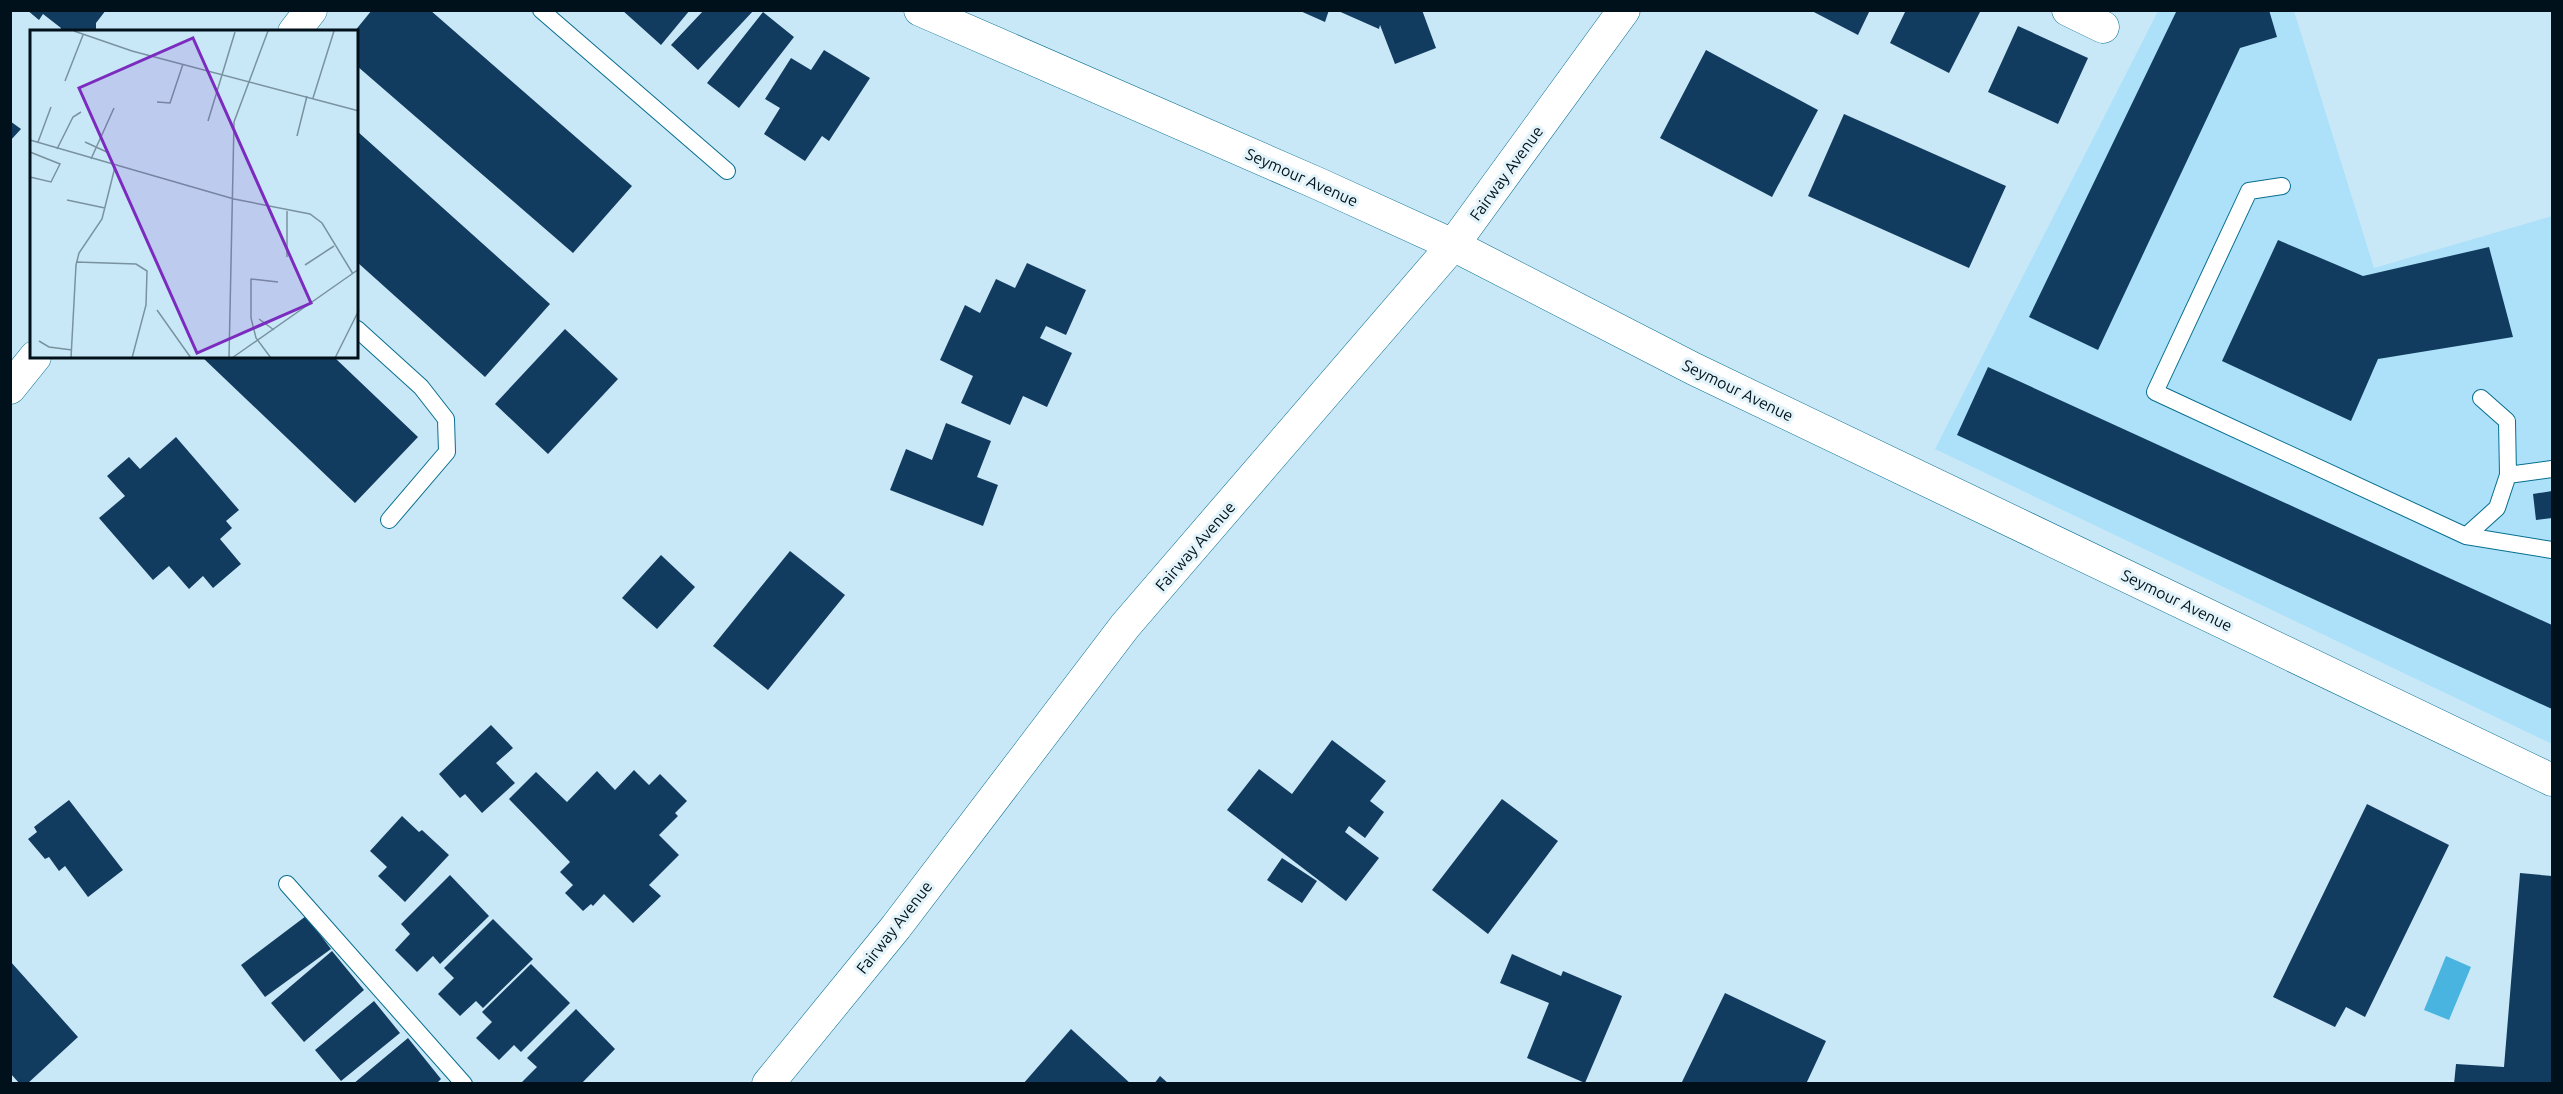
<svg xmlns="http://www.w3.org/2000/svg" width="2563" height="1094" font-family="Ubuntu,sans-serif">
  <rect width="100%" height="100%" fill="#c9e8f7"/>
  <!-- built -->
  <path fill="#ace1f9" d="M2158,11h136l80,257 178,-52v528l-617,-295z"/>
  <!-- water -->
  <path fill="#48b4df" d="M2446,956l25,11 -22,53 -25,-10z"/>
  <!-- building -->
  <path fill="#123c5f" d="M27,10h79l-10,13v9h-35v-4l-18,-14 -4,6z
    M372,10h58l202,176 -59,67 -216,-187v-34h-3z
    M622,10h68l-29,35z
    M704,10h50l-56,60 -27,-25z
    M1298,10h31l-4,12z
    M1336,10h86l14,38 -41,16 -15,-39 -1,4z
    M1810,10h60l-12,25z
    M1906,10h75l-32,63 -59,-30z
    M2177,10h92l8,27 -37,11 -142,302 -69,-33z
    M763,12l31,25 -55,71 -32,-25z
    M2018,26l70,32 -30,66 -70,-32z
    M824,50l46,28 -41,63 -7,-5 -17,25 -41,-27 16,-26 -15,-9 26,-41 20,12z
    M1706,50l112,60 -46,87 -112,-59z
    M1844,114l162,72 -37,82 -161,-72z
    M10,121l11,8 -11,12z
    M357,131l193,173 -65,73 -128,-115z
    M2278,240l85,36 126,-29 24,90 -135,22 -27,62 -129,-60z
    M1027,263l59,27 -20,45 -20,-9 -6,12 32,15 -25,54 -24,-11 -13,29 -49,-22 12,-27 -33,-16 25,-55 15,8 16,-34 19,9z
    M565,329l53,50 -70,75 -53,-50z
    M202,357h132l84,80 -63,66z
    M1988,367l564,258v84l-595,-274z
    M946,423l45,18 -14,36 21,8 -15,41 -93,-36 16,-41 26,11z
    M176,437l63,73 -13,11 6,7 -12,11 21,25 -28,24 -10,-12 -14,13 -20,-23 -16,14 -54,-62 26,-22 -18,-20 22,-19 11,12z
    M2552,491v27l-16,2 -3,-26z
    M790,551l55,44 -77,95 -55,-44z
    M661,555l34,32 -38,42 -35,-31z
    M491,725l22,23 -17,15 19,20 -33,30 -17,-19 -5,4 -21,-24z
    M1332,740l54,41 -16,20 14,11 -19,26 -16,-12 -4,6 34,26 -33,43 -119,-91 32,-41 33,25z
    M634,770l15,15 11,-11 27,27 -12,12 3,3 -19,19 20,20 -30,30 12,11 -28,27 -29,-29 -11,12 -2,-2 -8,7 -18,-18 8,-8 -13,-13 10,-10 -61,-63 27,-27 31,30 30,-31 18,19z
    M1502,799l56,42 -70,93 -56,-44z
    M69,800l54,70 -35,27 -23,-31 -6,5 -10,-14 -4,2 -17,-20 9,-7 -3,-5z
    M2367,804l82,41 -84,172 -19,-10 -11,20 -62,-30z
    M402,816l17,16 3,-2 27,25 -44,47 -27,-26 9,-9 -17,-16z
    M1282,858l35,23 -15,22 -35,-23z
    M2520,873l32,3v208h-98l2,-20 48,3z
    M450,875l39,41 -49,48 -7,-8 -16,16 -22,-22 15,-16 -9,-10z
    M306,916l25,33 -66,48 -24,-32z
    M493,919l40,40 -50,49 -7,-7 -16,15 -22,-22 16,-16 -10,-10z
    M332,951l32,39 -60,52 -33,-39z
    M1512,954l49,22 2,-5 59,25 -37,87 -58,-25 22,-55 -49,-20z
    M10,961l68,76 -51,47h-7l-10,-11z
    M531,964l39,39 -49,49 -7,-7 -15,15 -23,-22 16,-16 -10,-10z
    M1725,993l101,48 -20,43h-125z
    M374,1001l26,32 -59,48 -26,-31z
    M576,1009l39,40 -34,35h-61l17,-17 -10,-9z
    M1071,1029l60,55h-108z
    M408,1038l33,41 -5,5h-83z
    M1160,1076l9,8h-15z"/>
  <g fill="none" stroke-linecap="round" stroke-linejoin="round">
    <defs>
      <path id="lane" d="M541,10l186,161
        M2282,186l-33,5 -94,201 311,144 86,14
        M357,329l64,58 25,32 1,33 -58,68
        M2508,475l44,-6
        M2466,536l31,-28 11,-33 -1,-54 -26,-23
        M287,884l177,200"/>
      <path id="street" d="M920,10l399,174 134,61 241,124 858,411
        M2068,10l35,17
        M294,32l17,-22
        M10,388l25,-31
        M768,1084l128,-157 229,-301 328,-381 171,-235"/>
    </defs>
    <!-- lane casing -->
    <use href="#lane" stroke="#076e8f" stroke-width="18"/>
    <!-- street casing -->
    <use href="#street" stroke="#076e8f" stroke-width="33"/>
    <!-- lane -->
    <use href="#lane" stroke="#fff" stroke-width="16"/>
    <!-- street -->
    <use href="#street" stroke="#fff" stroke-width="32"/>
  </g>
  <g text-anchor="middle" stroke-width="6" stroke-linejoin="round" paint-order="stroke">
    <!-- street labels -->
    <g font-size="16" fill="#00111b" stroke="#e3f3fa">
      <text transform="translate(1506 173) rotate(-54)" y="6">Fairway Avenue</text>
      <text transform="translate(1302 177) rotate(24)" y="6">Seymour Avenue</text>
      <text transform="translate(1738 390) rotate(26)" y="6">Seymour Avenue</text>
      <text transform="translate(1195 546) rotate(-49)" y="6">Fairway Avenue</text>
      <text transform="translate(2177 600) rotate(26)" y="6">Seymour Avenue</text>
      <text transform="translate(894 927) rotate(-52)" y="6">Fairway Avenue</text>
    </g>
  </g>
  <!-- overview -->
  <g transform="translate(30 30)">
    <rect width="328" height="328" fill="#c9e8f7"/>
    <path fill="none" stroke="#79929f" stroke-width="1.5" d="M44,1l58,20 227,60M35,51l18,-46M283,68l21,-67M127,72l13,1 13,-39M178,91l27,-89M267,106l10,-40M0,110l204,59 76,15 12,9 31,51M8,112l13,-35M55,112l24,11M27,119l16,-32 8,-5M0,122l30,12 -9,18 -21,-5M61,129l23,-51M37,170l38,8M257,227v-46M46,232l60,2 11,7 -1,34 -14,53M275,235l29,-19M127,280l34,48M229,289l15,11M9,311l10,6 23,3M41,328l5,-93 3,-12 23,-34 13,-52M199,328l5,-236 34,-91M202,328l127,-89M241,328l-15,-20 -5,-20v-39l27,3M305,328l24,-48"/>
    <path fill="#7b2cbf" fill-opacity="0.15" stroke="#7b2cbf" stroke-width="3" d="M163,8l118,265 -114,50 -118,-265z"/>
    <rect width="328" height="328" fill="none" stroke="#00111b" stroke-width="3"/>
  </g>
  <!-- border -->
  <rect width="2563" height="1094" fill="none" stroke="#00111b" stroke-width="24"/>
</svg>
